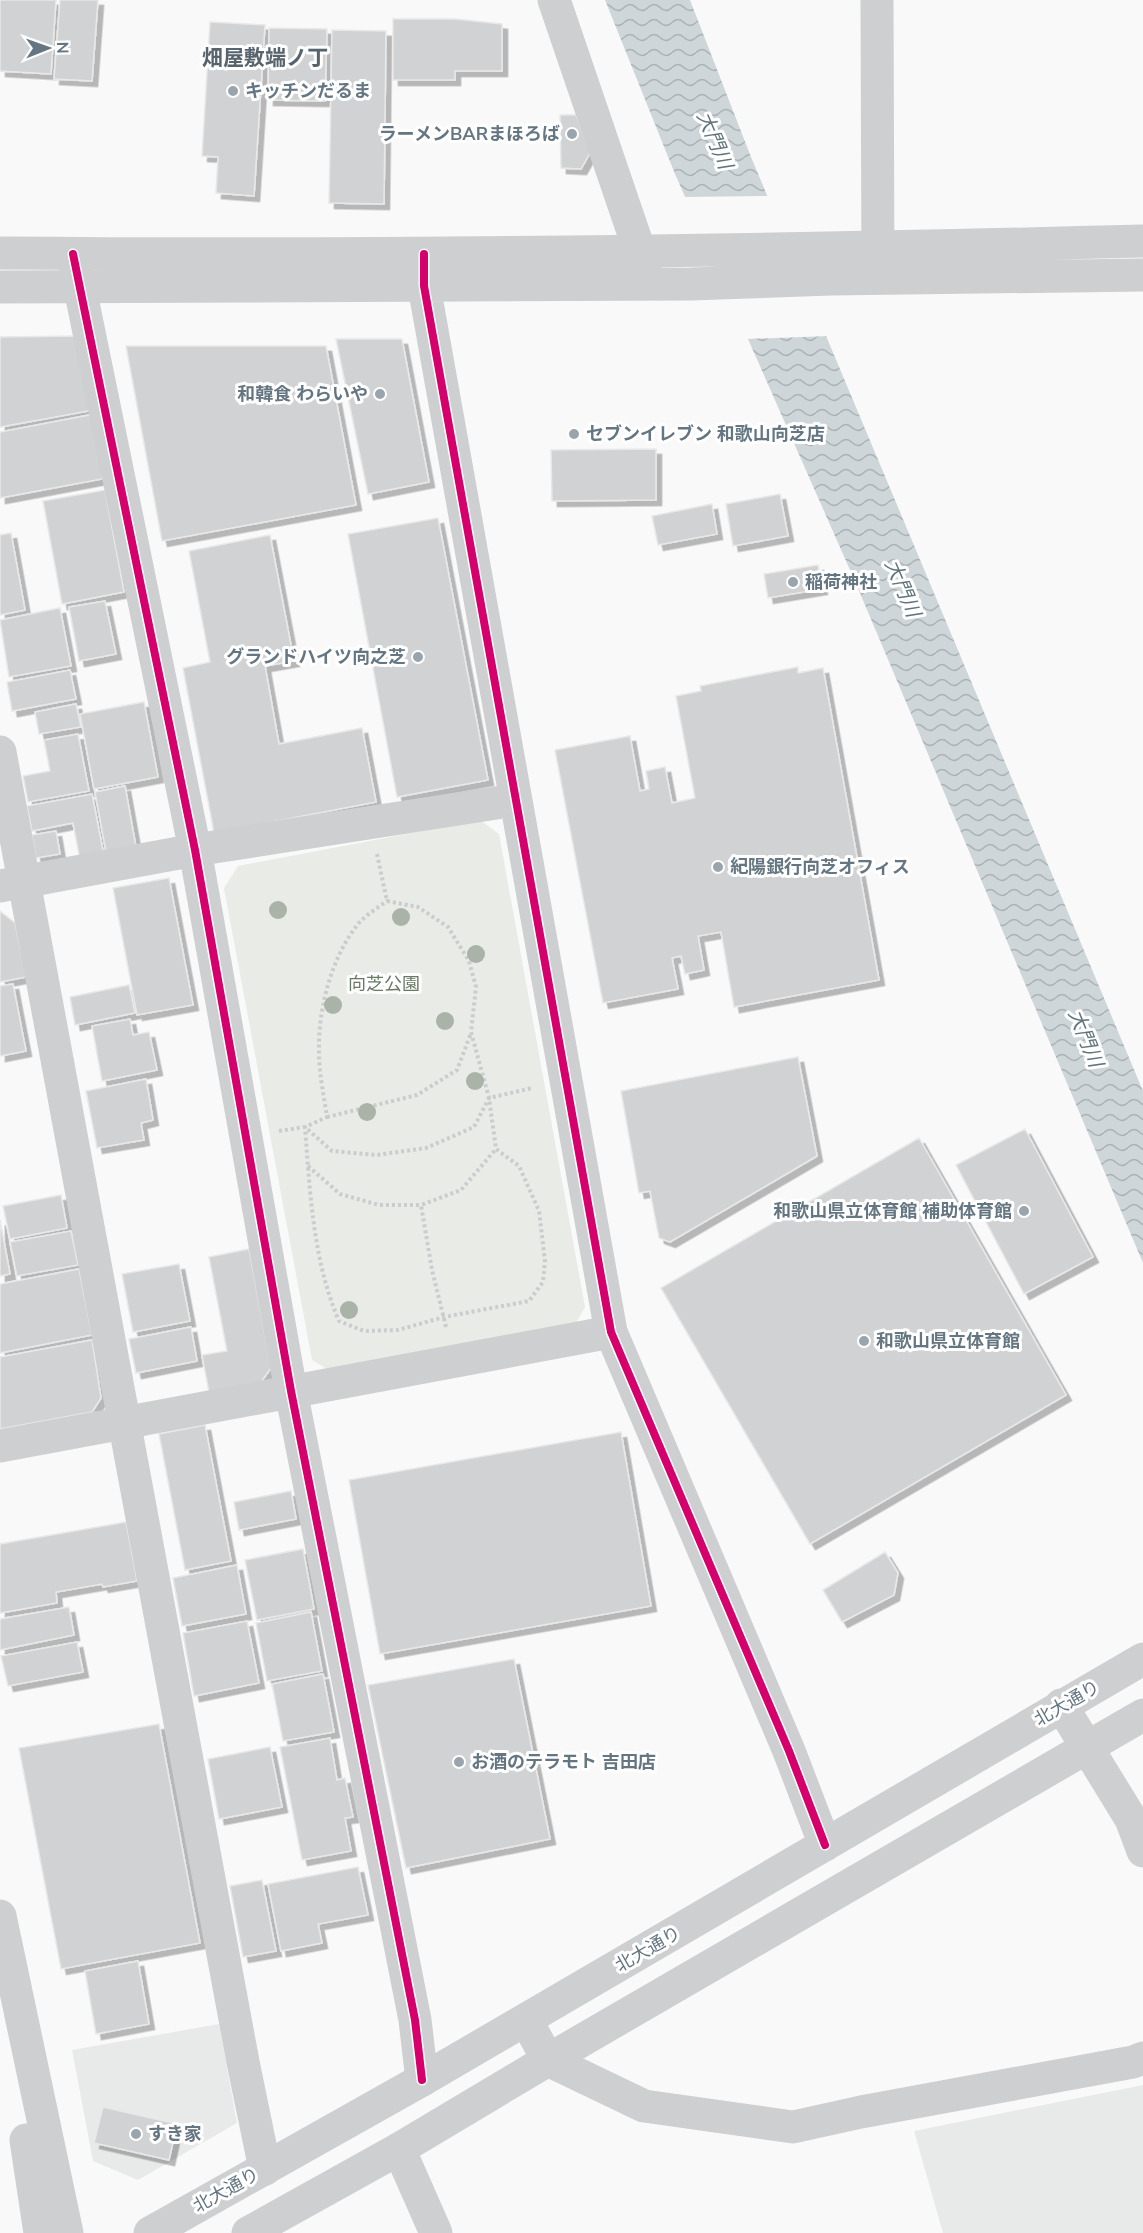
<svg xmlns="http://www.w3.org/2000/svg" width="1143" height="2233" font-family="'Nunito Sans','Noto Sans JP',sans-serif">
  <defs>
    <pattern id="water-waves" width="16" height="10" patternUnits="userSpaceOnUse" patternTransform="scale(1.5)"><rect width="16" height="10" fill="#ced6d9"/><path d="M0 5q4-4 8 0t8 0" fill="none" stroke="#abb2b5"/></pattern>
    <filter id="shadow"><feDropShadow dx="5.5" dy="5.5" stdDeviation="0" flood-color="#0004"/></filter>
  </defs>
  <rect width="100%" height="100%" fill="#f9f9f9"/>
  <!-- built -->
  <path fill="#e8e9e9" d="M219,2024l18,99 -99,57 -45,-19 -21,-111z
    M1143,2085v148h-200l-29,-102z"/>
  <!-- park -->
  <path fill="#e8ebe6" d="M480,820l19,14 86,473 -9,16 -249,46 -15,-9 -88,-472 14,-22z"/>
  <!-- water -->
  <path fill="url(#water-waves)" d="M605,0h85l61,157 392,934v172l-289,-684 -179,-405z"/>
  <!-- pier -->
  <path fill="#f9f9f9" d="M771,196l59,140 -85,3 -63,-142z"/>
  <!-- building -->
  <path fill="#d0d2d3" stroke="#e8e8e8" stroke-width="1.5" filter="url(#shadow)" d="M0,0h56l-5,74 -51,-3z
    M60,0h38l-6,81 -38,-2z
    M393,19h62l47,5v47h-47v9h-62z
    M210,22l55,3 -11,171 -38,-3 2,-36 -16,-1z
    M269,28l58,1 -2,72 -57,-1z
    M332,30l54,1 -2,173 -55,-1z
    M560,115h16l14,38 -9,16 -20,-1z
    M79,336l15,74 -94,17v-90z
    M336,339h66l27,143 -61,12z
    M126,346h200l30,159 -194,36z
    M95,414l12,64 -107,20v-66z
    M656,449v51l-104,1 -1,-51z
    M105,490l19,102 -62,12 -19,-103z
    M780,494l8,42 -55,10 -7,-42z
    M712,504l5,30 -59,11 -6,-29z
    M438,518l50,262 -91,17 -49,-263z
    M11,533l14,77 -25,5v-80z
    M270,535l24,126 -29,5 14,78 83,-16 14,74 -162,31 -31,-165 27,-6 -21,-111z
    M818,565l4,24 -54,9 -4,-24z
    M105,601l11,53 -37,7 -10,-54z
    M60,608l11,58 -62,11 -9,-57z
    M798,667v6l25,-5 56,312 -145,27 -13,-75 -23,4 6,34 -19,4 -4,-18 -9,2 6,31 -75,14 -48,-253 75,-14 10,55 9,-2 -3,-18 19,-4 7,36 23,-5 -19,-102 25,-5 -1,-5z
    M70,670l6,29 -64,12 -5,-29z
    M144,702l14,75 -64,12 -14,-75z
    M76,704l5,23 -42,7 -4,-22z
    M78,734l11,57 -61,11 -5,-26 27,-5 -6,-31z
    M125,786l11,61 -30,5 -11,-60z
    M92,794l12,62 -24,4 -7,-37 -41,8 -5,-25z
    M56,831l4,23 -24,4 -4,-23z
    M169,878l24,127 -56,10 -24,-127z
    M0,911l15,12 11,54 -26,5z
    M13,984l13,67 -26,5v-70z
    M129,985l6,28 -60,12 -5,-28z
    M130,1019l3,16 16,-3 8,38 -55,11 -10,-55z
    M798,1057l19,99 -147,86 -11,-4 -9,-47 -11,2 -18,-102z
    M146,1079l7,41 -12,3 3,17 -47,8 -11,-57z
    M1025,1129l68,128 -69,37 -68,-129z
    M919,1138l147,257 -256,149 -149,-256z
    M61,1195l6,33 -57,11 -7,-33z
    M0,1220l10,54 -10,2z
    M71,1231l7,34 -61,11 -7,-34z
    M249,1249l22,119 -10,14 -52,10 -7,-37 25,-4 -18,-94z
    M179,1264l11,57 -57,11 -11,-58z
    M79,1269l13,66 -92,18v-69z
    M191,1327l6,34 -61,12 -7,-34z
    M92,1340l9,58 -9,14 -92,17v-72z
    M205,1425l26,136 -46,9 -26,-136z
    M621,1432l30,174 -271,48 -31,-174z
    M291,1491l5,28 -57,11 -5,-28z
    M126,1522l11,59 -34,6 -1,-3 -46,8 1,11 -57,10v-69z
    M303,1549l11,60 -57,11 -12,-60z
    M885,1552l13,21 -4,22 -52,27 -19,-32z
    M237,1565l9,49 -64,12 -9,-48z
    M69,1607l5,28 -74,15v-31z
    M311,1612l11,59 -55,10 -11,-58z
    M247,1621l12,62 -65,13 -11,-63z
    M77,1642l6,30 -75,14 -7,-30z
    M514,1659l36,180 -144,29 -38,-183z
    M323,1674l11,58 -51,9 -11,-57z
    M159,1724l41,219 -139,26 -42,-221z
    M330,1738l7,42 8,-2 8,39 -8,1 6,33 -49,9 -22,-113z
    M270,1747l12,60 -63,12 -11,-60z
    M358,1867l10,48 -50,9 4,19 -41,8 -13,-67z
    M262,1880l14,71 -33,6 -13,-71z
    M138,1961l11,63 -53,10 -11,-63z
    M103,2107l74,17 -8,36 -75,-17z"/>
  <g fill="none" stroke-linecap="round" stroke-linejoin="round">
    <!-- path -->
    <path stroke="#cbcccd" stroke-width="4" stroke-dasharray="3 3" stroke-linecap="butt" d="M377,854l10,47
      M387,901l31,6 30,20 21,34 7,26 -5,45 18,66 7,51 23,17 20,45 6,50 -2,21 -14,19 -85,16 -46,13 -34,1 -25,-10c-26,-60 -29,-129 -34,-194l22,-10c-3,-21 -8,-43 -8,-64 -1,-44 12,-95 39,-129 8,-9 19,-16 29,-23z
      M327,1117l90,-22 40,-25 14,-37
      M279,1131l26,-4 27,24 45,4 49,-7 48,-21 15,-29 43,-10
      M308,1166l32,28 39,11h42
      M446,1327l-14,-57 -11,-65 40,-15 35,-41"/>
    <!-- minor -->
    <path stroke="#cecfd0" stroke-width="33" d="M554,0l86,252 7,25
      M877,0l1,274
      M74,259l121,591 96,541 124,629 7,60
      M0,752l243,1310 22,107
      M0,886l195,-36 320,-50
      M0,1446l611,-114
      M526,2020l22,40 96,46 149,21 68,-15 272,-50 10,-4
      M399,2149l37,84"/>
    <!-- tertiary -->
    <path stroke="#cecfd0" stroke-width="33" d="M0,253c381,3 762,-2 1143,-12
      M424,254v32l187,1046 178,419 36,94
      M0,287l691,-3 140,-5 312,-4
      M1061,1705l70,114 12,32
      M0,1916l67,317
      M26,2140l14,93
      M150,2233l272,-153 721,-421
      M248,2233l151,-84 149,-89 595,-345"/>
    <defs>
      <path id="cycleway" d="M73,254l122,596 96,541 124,629 7,60
        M424,254v32l187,1046 178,419 36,94"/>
    </defs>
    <!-- cycleway casing -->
    <use href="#cycleway" stroke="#fff" stroke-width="11"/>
    <!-- cycleway -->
    <use href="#cycleway" stroke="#d6006c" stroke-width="8"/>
  </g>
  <!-- trees -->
  <g fill="#a9b3a7">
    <circle cx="278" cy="910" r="9"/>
    <circle cx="401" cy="917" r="9"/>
    <circle cx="476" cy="954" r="9"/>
    <circle cx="333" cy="1005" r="9"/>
    <circle cx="445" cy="1021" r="9"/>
    <circle cx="475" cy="1081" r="9"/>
    <circle cx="367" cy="1112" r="9"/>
    <circle cx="349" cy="1310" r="9"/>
  </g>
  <!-- markers -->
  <g fill="#99a4ac" stroke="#fff" stroke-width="2">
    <circle cx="233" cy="91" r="6"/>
    <circle cx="572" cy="134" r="6"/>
    <circle cx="380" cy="394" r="6"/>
    <circle cx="574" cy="434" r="6"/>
    <circle cx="793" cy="582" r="6"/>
    <circle cx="418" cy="657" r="6"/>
    <circle cx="718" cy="867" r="6"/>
    <circle cx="1024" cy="1211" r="6"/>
    <circle cx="864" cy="1341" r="6"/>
    <circle cx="459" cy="1762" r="6"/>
    <circle cx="136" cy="2134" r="6"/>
  </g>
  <g text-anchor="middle" stroke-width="6" stroke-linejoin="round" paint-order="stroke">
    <!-- poi labels -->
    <g font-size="18" font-weight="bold" fill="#657683" stroke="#fff" text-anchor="start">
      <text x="245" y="97">キッチンだるま</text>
      <text x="560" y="140" text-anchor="end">ラーメンBARまほろば</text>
      <text x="368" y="400" text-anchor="end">和韓食 わらいや</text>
      <text x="586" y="440">セブンイレブン 和歌山向芝店</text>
      <text x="805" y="588">稲荷神社</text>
      <text x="406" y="663" text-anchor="end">グランドハイツ向之芝</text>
      <text x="730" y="873">紀陽銀行向芝オフィス</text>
      <text x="1012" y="1217" text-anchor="end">和歌山県立体育館 補助体育館</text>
      <text x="876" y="1347">和歌山県立体育館</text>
      <text x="471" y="1768">お酒のテラモト 吉田店</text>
      <text x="148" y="2140">すき家</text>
    </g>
    <!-- park labels -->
    <g font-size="18" fill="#687a64" stroke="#fff">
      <text x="384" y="990">向芝公園</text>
    </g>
    <!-- street labels -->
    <g font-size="18" fill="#657683" stroke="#fff">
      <text transform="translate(1067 1703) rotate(-30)" y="6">北大通り</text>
      <text transform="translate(648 1949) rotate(-30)" y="6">北大通り</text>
      <text transform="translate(226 2190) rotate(-29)" y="6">北大通り</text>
    </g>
    <!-- water labels -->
    <g font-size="20" font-style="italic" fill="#60757c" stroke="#fff">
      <text transform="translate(715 140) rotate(67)" y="7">大門川</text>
      <text transform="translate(903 588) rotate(67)" y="7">大門川</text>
      <text transform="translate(1086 1038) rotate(68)" y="7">大門川</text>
    </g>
    <!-- quarter labels -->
    <g font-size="21" font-weight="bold" fill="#57646e" stroke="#fff">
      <text x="265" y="65">畑屋敷端ノ丁</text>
    </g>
  </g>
  <!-- north arrow -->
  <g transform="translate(48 48) rotate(89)" stroke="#ffffff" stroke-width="4.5" paint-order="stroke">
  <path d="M0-4.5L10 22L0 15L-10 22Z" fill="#657683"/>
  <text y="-9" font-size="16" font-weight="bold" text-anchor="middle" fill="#657683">N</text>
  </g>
</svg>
